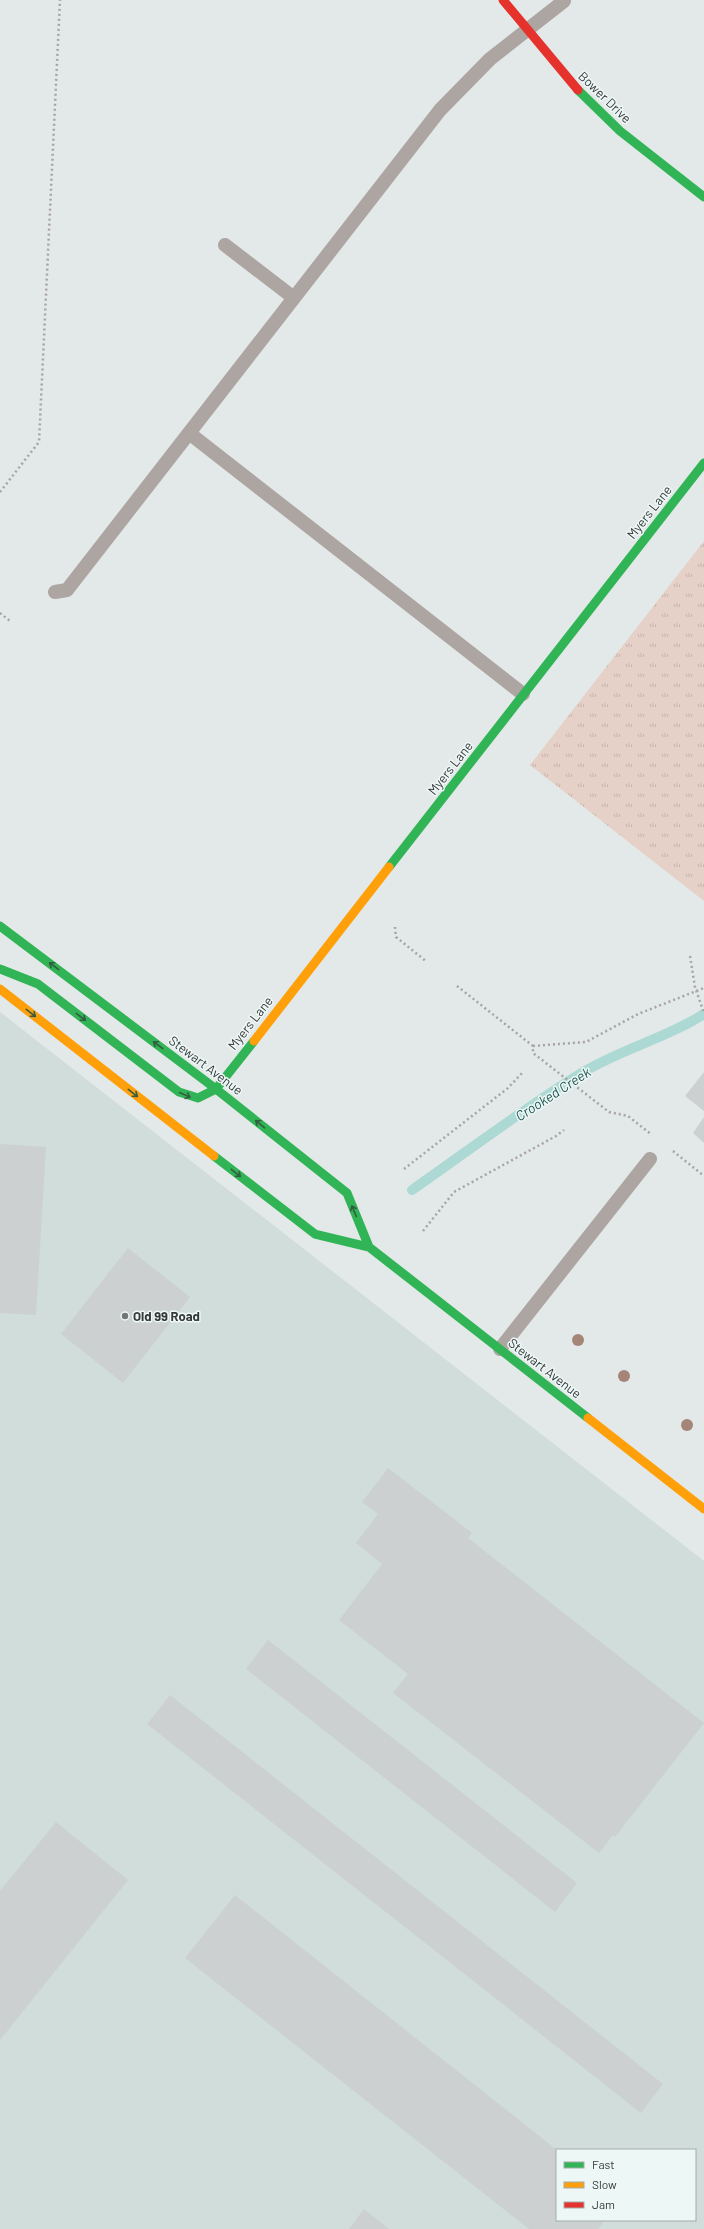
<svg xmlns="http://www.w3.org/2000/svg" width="704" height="2229" font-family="Barlow,sans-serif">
  <defs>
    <pattern id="grass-tufts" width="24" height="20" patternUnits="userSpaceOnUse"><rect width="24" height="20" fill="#e6d1c8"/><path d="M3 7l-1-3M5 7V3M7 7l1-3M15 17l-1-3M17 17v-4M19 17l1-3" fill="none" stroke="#c6b4ad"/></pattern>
  </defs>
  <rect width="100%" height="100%" fill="#e3e8e8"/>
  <!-- built -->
  <path fill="#d0dddb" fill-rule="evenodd" d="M0,1012l704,549v668h-704zM557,2150h138v70h-138z"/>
  <!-- grass -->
  <path fill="url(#grass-tufts)" d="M704,541v360l-174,-136z"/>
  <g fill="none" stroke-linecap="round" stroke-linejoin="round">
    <!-- stream -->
    <path stroke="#acd9d4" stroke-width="10" d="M412,1190c56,-39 111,-81 168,-116 40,-25 85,-35 124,-60"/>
  </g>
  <!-- building -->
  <path fill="#ccd0d0" d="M704,1072v39l-19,-15z
    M704,1117v26l-11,-10z
    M0,1144l46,3 -10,168 -36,-2z
    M128,1248l62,49 -67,86 -62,-49z
    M388,1468l84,65 -4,5 236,185 -89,114 -2,-2 -14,18 -206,-160 15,-19 -69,-54 43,-56 -26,-21 22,-29 -16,-12z
    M268,1640l309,243 -22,29 -309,-243z
    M170,1695l493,389 -22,29 -494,-389z
    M56,1822l72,58 -128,160v-149z
    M235,1895l322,255v70h48l-7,9h-69l-344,-271z
    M364,2209l25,20h-40z"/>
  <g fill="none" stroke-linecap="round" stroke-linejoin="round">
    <!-- path -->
    <path stroke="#a8a4a1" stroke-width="2.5" stroke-dasharray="2 3" stroke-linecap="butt" d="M0,492l39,-50 21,-442
      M0,613l10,8
      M395,927l1,10 31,25
      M690,956l5,31 9,26
      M457,986l76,60v7l76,59 19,4 24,19
      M533,1046l53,-4 52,-28 66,-26
      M673,1151l31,25
      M404,1169l104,-81 15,-16
      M423,1231l31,-39 102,-56 8,-6"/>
    <!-- lane -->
    <path stroke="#ada5a1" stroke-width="14" d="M225,245l69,53
      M189,433l334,261
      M55,592l12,-2 373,-480 50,-51 74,-58
      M500,1349l150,-190"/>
    <!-- fast -->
    <path stroke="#30b455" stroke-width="9" d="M578,90l42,41 84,66
      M389,867l315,-404
      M0,926l216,163 131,104 22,54
      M0,969l38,15 141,108 19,6 18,-9 38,-48
      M214,1156l101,78 54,13 219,171"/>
    <!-- slow -->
    <path stroke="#ff9f0a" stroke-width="9" d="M0,989l214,167
      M254,1041l135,-174
      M588,1418l116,91"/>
    <!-- jam -->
    <path stroke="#e5322d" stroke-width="9" d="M503,0l75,90"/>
  </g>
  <!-- trees -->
  <g fill="#a48577">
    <circle cx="578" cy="1340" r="6"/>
    <circle cx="624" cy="1376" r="6"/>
    <circle cx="687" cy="1425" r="6"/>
  </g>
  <!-- one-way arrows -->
  <defs><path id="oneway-shaft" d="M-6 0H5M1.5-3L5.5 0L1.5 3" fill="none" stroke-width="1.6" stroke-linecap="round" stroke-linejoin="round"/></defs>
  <g stroke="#345e41">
    <use href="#oneway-shaft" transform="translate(54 966) rotate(-143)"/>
    <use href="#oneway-shaft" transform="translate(31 1013) rotate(38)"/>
    <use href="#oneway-shaft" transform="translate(81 1017) rotate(37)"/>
    <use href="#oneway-shaft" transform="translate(158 1045) rotate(-143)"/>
    <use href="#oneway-shaft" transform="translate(133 1093) rotate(38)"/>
    <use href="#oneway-shaft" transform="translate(185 1095) rotate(24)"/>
    <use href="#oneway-shaft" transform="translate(260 1124) rotate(-141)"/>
    <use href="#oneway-shaft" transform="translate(236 1173) rotate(38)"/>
    <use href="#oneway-shaft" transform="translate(354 1211) rotate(-113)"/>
  </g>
  <!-- markers -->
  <circle fill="#727676" stroke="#edf8f6" stroke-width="1.5" cx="125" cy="1316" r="4"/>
  <g text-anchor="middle" stroke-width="3" stroke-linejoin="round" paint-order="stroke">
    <!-- street labels -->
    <g font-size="13" fill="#353939" stroke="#edf8f6">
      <text transform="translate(605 97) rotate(44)" y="5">Bower Drive</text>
      <text transform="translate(649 512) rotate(-52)" y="5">Myers Lane</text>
      <text transform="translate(450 768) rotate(-52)" y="5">Myers Lane</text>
      <text transform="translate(250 1023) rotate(-52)" y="5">Myers Lane</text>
      <text transform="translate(206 1065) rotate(37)" y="5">Stewart Avenue</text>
      <text transform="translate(545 1368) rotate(38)" y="5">Stewart Avenue</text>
    </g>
    <!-- poi labels -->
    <g font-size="13" font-weight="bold" fill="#353939" stroke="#edf8f6" text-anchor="start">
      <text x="133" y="1321">Old 99 Road</text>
    </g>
    <!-- water labels -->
    <g font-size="14" font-style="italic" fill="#1f544f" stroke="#edf8f6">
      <text transform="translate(553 1094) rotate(-33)" y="5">Crooked Creek</text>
    </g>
  </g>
  <!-- legend -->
  <rect x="556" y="2149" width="140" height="72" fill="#edf8f6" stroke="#a3acaa"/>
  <rect x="564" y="2162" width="20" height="6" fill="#30b455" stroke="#a3acaa"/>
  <text x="592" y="2169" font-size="12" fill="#353939">Fast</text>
  <rect x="564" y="2182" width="20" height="6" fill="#ff9f0a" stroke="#a3acaa"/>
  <text x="592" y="2189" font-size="12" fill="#353939">Slow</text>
  <rect x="564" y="2202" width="20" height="6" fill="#e5322d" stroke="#a3acaa"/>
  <text x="592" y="2209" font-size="12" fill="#353939">Jam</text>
</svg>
